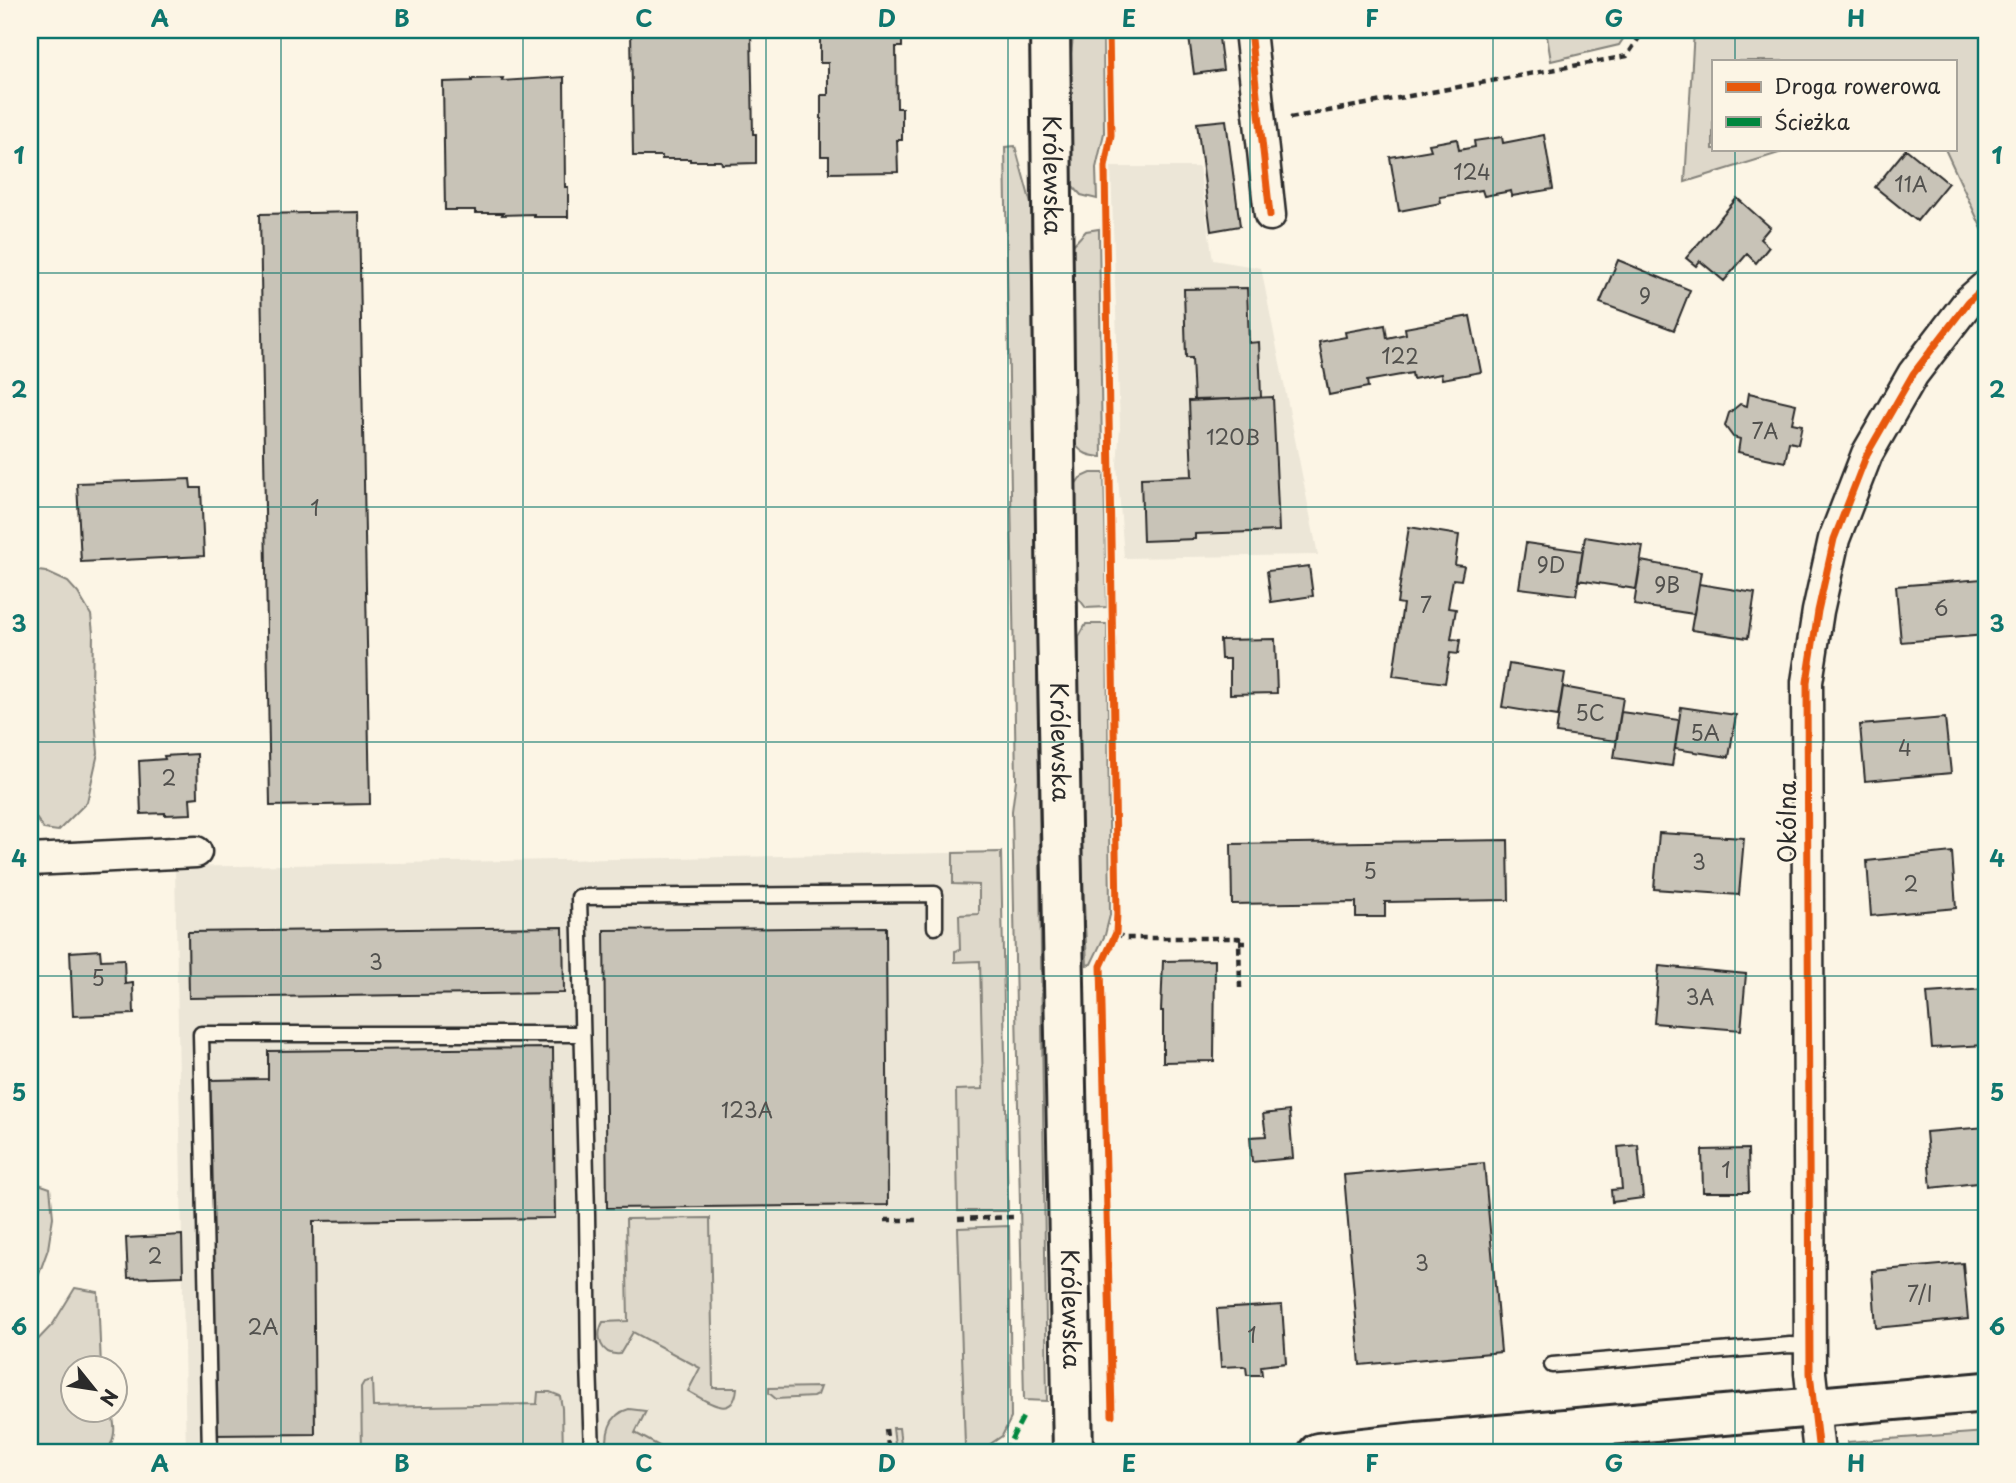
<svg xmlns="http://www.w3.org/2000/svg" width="2016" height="1483" font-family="'Playpen Sans',sans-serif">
  <rect width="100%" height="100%" fill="#fcf5e5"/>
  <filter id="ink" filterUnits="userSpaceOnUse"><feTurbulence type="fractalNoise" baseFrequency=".0143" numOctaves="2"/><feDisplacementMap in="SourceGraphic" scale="14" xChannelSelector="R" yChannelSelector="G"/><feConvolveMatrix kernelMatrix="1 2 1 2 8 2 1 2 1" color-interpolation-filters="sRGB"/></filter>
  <g filter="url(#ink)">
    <!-- built -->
    <path fill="#ece6d7" d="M1111,167h88l14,93 48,8 57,287 -194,3 -7,-94 3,-37z
      M1001,852l10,566 -9,18 -25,17h-791l-11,-586z"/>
    <!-- green -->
    <path fill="#ded8ca" stroke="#84827a" stroke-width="2" d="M1074,30h29l1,103 -8,35 1,31 -16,-4 -9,-10 -2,-124z
      M1546,30h83l-10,15 -68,16z
      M1694,30h292v201l-2,2 -39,-84h10v-88h-242v88h79l-107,33z
      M1015,146l16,58 16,1197 -23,-1 -12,-589 4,-31 -11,-633z
      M1099,229l3,228c-13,-1 -20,-3 -28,-14l-1,-198 13,-14z
      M1091,473h13l3,134 -21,1 -9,-12 -2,-111 5,-7z
      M30,570l16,2 22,10 10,11 13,22 2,18 -1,54 6,66 -11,49 -29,29 -14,-2 -12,-17 1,-80 -3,-5z
      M1086,624h21l3,291 -5,20 -14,29 -4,1 -8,-168v-160z
      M1001,852l7,359h-50l-2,-121 27,-1 -3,-128 -25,1v-11l5,-1 -1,-35 20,-1v-29l-26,-1v-31z
      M30,1181l20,7 3,29 -5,32 -18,50z
      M710,1218l3,170h24c-3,34 -31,13 -49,3l12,-23 -67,-36 -13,22c-19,2 -25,-17 -17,-32l25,-1 -2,-102z
      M1009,1226l2,192 -9,18 -25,17h-81l-3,-25h6l3,25 63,-7 -7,-218z
      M75,1288l23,4 3,75 -27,1v42h37c5,17 5,28 -5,43h-76v-105l23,-24z
      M372,1380l1,27 164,-3 1,-12h12l10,4 2,12 1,45h-201l-1,-66 3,-5z
      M820,1387l-3,8 -4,2 -37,2 -7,-6v-5z
      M629,1409l17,2 -11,22 37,20h-63c-5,-17 0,-39 20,-44z
      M1986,1432v21h-137l-1,-11z"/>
    <!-- building -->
    <path fill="#c8c3b7" stroke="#2b2b2b" stroke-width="2" d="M631,30h120l2,104h3v29l-34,1 -1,-3h-31v-2h-28v-3h-29z
      M820,30h82v17h-6l1,61h5v32h-5l1,32 -69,1v-17h-8v-61h7v-32h-8z
      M1188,30h30l5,40 -29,4z
      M564,77l1,110h3v30h-34v-3l-32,1 1,-2h-28v-3h-30l-2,-128 29,-1v-2l31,-1 -1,3z
      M1226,120l14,106 -29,5 -14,-108z
      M1544,135l9,54 -41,7 -1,-5 -27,5 -2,-6 -42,7 1,6 -42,8 -9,-54 41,-7 -2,-6 28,-5 2,11 16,-3 -1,-6 28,-4 1,6z
      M1906,149l42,34 -31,38 -42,-34z
      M1737,198l33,29 -10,12 9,8 -13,16 -9,-9 -23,27 -24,-20 -4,5 -10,-8z
      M359,212l11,592 -100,2 -10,-592z
      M1618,260l72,30 -16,40 -74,-27z
      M1247,288l2,55 10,-1 2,56 -67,2 -2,-42h-6l-2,-69z
      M1470,316l11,56 -39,7 -1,-5 -28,5 -1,-6 -45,8 1,6 -39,8 -10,-53 27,-5 -1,-5 40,-7 2,13 19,-4 -1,-6z
      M1749,393l47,11 -4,19 10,2 -4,19 -9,-2 -4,20 -47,-10 2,-13 -7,-2 -8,-11 4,-13 11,-9 7,2z
      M1273,397l6,134 -84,3v5l-52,2 -2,-63 51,-2 -3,-75z
      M190,479l1,9h10l3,68 -123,6 -4,-79z
      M1409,527l50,8 -4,30 9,1 -3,14 -8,-1 -5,29 8,1 -5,30 9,1 -2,14 -8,-1 -5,30 -52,-7 10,-72 -6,-1z
      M1585,537l58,9 -7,43 -58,-9z
      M1526,543l57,8 -7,44 -57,-7z
      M1641,561l60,11 -7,42 -60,-9z
      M1309,566l4,30 -42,6 -4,-31z
      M1982,579l4,56 -85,7 -5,-56z
      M1699,584l56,9 -7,45 -57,-8z
      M1275,639l2,54 -47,1v-35h-9l-1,-19z
      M1509,664l56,9 -7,43 -56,-9z
      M1563,687l60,11 -7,43 -60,-8z
      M1681,707l55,8 -7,42 -54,-8z
      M1621,712l58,8 -7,46 -58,-8z
      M1945,718l6,55 -86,8 -5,-56z
      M197,754l1,43 -8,1 1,16 -26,1v-2l-24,1 -2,-53 26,-2 -1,-3z
      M1659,833l85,5 -5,57 -85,-6z
      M1508,840l1,60 -124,2v15h-29v-15l-124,2 -1,-60z
      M1952,852l4,56 -85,8 -4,-55z
      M563,927l1,66 -375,5 -1,-66z
      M886,927l2,278 -281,3 -3,-278z
      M100,950l1,10 23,-1 1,25 8,-1 1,31 -61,2 -3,-64z
      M1215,960l-1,101 -51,1v-51h-2l2,-50z
      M1659,966l87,8 -5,56 -87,-7z
      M1986,989v56l-54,3 -5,-55z
      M553,1048l2,170 -242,3 2,213 -102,1 -4,-355 59,-1v-28z
      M1289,1111l4,47 -41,4 -2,-25 16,-1 -3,-22z
      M1986,1127v55l-55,6 -5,-56z
      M1638,1145l5,53 -31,4 -1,-12 11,-1 -4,-42z
      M1748,1149l1,43h-46l-1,-42z
      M1484,1163l17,189 -141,13 -16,-190z
      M182,1235l1,41 -55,2 -2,-40z
      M1963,1263l5,56 -92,9 -4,-57z
      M1282,1305l4,58 -25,3 1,9h-15l-1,-8 -3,-1 -22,1 -4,-58z"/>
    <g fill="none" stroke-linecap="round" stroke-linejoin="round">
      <defs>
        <path id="lane" d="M1552,1365l238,-20 20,1
          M210,1453l-9,-419h380
          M592,1453l-3,-90 -2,-148 -8,-318 356,-3v33"/>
        <path id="street" d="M1250,30l20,185
          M30,860l166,-8
          M1819,1453l-9,-80 -3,-691 11,-71 16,-72 33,-85 46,-80 56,-73 17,-15"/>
        <g id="secondary">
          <path id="s1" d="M1050,30l7,587 16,836"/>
          <path d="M1318,1453l99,-11 569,-50"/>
        </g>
      </defs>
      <!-- lane casing -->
      <use href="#lane" stroke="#2b2b2b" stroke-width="19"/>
      <!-- street casing -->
      <use href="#street" stroke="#2b2b2b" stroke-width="35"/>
      <!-- secondary casing -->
      <use href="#secondary" stroke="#2b2b2b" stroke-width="44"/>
      <!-- path -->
      <path stroke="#2b2b2b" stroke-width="4.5" stroke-dasharray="7 5" stroke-linecap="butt" d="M1290,118l337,-62 17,-26
        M1116,933l9,5h114l1,50
        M1239,943h7
        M958,1219l56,-2
        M885,1220h36
        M886,1429l3,24"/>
      <!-- lane -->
      <use href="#lane" stroke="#fcf5e5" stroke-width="14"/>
      <!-- street -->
      <use href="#street" stroke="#fcf5e5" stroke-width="30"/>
      <!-- secondary -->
      <use href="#secondary" stroke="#fcf5e5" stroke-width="38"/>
      <!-- quiet -->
      <path stroke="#00873e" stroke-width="5" stroke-dasharray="10 5" stroke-linecap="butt" d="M1004,1453l19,-36"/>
      <defs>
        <path id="cycleway" d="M1109,30l2,105 -6,32 12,747 -1,19 -15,33 11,449
          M1250,30l20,185
          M1819,1453l-9,-80 -3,-691 11,-71 16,-72 33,-85 46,-80 56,-73 17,-15"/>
      </defs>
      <!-- cycleway casing -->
      <use href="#cycleway" stroke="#fcf5e5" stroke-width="11"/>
      <!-- cycleway -->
      <use href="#cycleway" stroke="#e8590c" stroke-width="7"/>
    </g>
  </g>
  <!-- grid -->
  <path fill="none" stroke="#0f766e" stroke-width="2" stroke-opacity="0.55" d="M281,30v1423M523,30v1423M766,30v1423M1008,30v1423M1250,30v1423M1493,30v1423M1735,30v31M1735,149v1304M30,273h1956M30,507h1956M30,742h1956M30,976h1956M30,1210h1956"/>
  <g text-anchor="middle" stroke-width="5" stroke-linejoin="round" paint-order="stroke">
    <!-- number labels -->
    <g font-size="21" fill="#52514e">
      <text x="1472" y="180">124</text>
      <text x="1911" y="192">11A</text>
      <text x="1645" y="304">9</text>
      <text x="1400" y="364">122</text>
      <text x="1765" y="439">7A</text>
      <text x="1233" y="445">120B</text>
      <text x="315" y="516">1</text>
      <text x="1551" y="573">9D</text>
      <text x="1667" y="593">9B</text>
      <text x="1426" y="613">7</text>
      <text x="1941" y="616">6</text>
      <text x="1590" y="721">5C</text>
      <text x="1705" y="741">5A</text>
      <text x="1905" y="756">4</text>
      <text x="169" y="786">2</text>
      <text x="1699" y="870">3</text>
      <text x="1370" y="879">5</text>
      <text x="1911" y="892">2</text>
      <text x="376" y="970">3</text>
      <text x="98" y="986">5</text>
      <text x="1700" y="1005">3A</text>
      <text x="747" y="1118">123A</text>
      <text x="1726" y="1178">1</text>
      <text x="155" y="1264">2</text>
      <text x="1422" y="1271">3</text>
      <text x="1920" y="1302">7/I</text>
      <text x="263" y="1335">2A</text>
      <text x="1252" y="1343">1</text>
    </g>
    <!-- street labels -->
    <g font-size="24" fill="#2b2b2b" stroke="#fcf5e5">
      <text dy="8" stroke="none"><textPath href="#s1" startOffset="145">Królewska</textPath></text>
      <text dy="8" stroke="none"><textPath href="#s1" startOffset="712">Królewska</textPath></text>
      <text transform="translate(1788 822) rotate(-90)" y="8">Okólna</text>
      <text dy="8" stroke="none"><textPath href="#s1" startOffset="1279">Królewska</textPath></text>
    </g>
  </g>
  <!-- margin -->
  <rect width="2016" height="1483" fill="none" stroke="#fcf5e5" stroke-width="77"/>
  <!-- legend -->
  <rect x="1712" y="60" width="245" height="91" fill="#fcf5e5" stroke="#a8a49b" stroke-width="2"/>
  <rect x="1726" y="82" width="35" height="10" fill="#e8590c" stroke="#a8a49b" stroke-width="2"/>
  <text x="1774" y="94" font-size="21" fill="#2b2b2b">Droga rowerowa</text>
  <rect x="1726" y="117" width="35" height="10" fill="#00873e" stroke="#a8a49b" stroke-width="2"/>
  <text x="1774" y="130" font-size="21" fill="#2b2b2b">Ścieżka</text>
  <!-- north arrow -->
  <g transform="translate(94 1389) rotate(120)"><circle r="33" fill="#fcf5e5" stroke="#a8a49b" stroke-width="2"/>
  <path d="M0-5L12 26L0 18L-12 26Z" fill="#2b2b2b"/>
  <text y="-10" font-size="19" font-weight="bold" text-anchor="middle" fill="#2b2b2b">N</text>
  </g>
  <rect x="38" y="38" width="1940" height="1406" fill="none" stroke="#0f766e" stroke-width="2.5"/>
  <g font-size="23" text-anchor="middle" font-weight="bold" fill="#0f766e">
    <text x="160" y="27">A</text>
    <text x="402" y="27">B</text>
    <text x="644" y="27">C</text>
    <text x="887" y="27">D</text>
    <text x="1129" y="27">E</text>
    <text x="1372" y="27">F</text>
    <text x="1614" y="27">G</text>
    <text x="1856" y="27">H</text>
    <text x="19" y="164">1</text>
    <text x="1997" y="164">1</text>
    <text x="19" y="398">2</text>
    <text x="1997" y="398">2</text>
    <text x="19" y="632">3</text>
    <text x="1997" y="632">3</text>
    <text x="19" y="867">4</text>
    <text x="1997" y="867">4</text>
    <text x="19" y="1101">5</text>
    <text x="1997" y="1101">5</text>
    <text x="19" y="1335">6</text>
    <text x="1997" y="1335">6</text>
    <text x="160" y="1472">A</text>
    <text x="402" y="1472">B</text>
    <text x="644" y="1472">C</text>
    <text x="887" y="1472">D</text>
    <text x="1129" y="1472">E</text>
    <text x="1372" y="1472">F</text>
    <text x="1614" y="1472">G</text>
    <text x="1856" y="1472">H</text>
  </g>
</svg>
